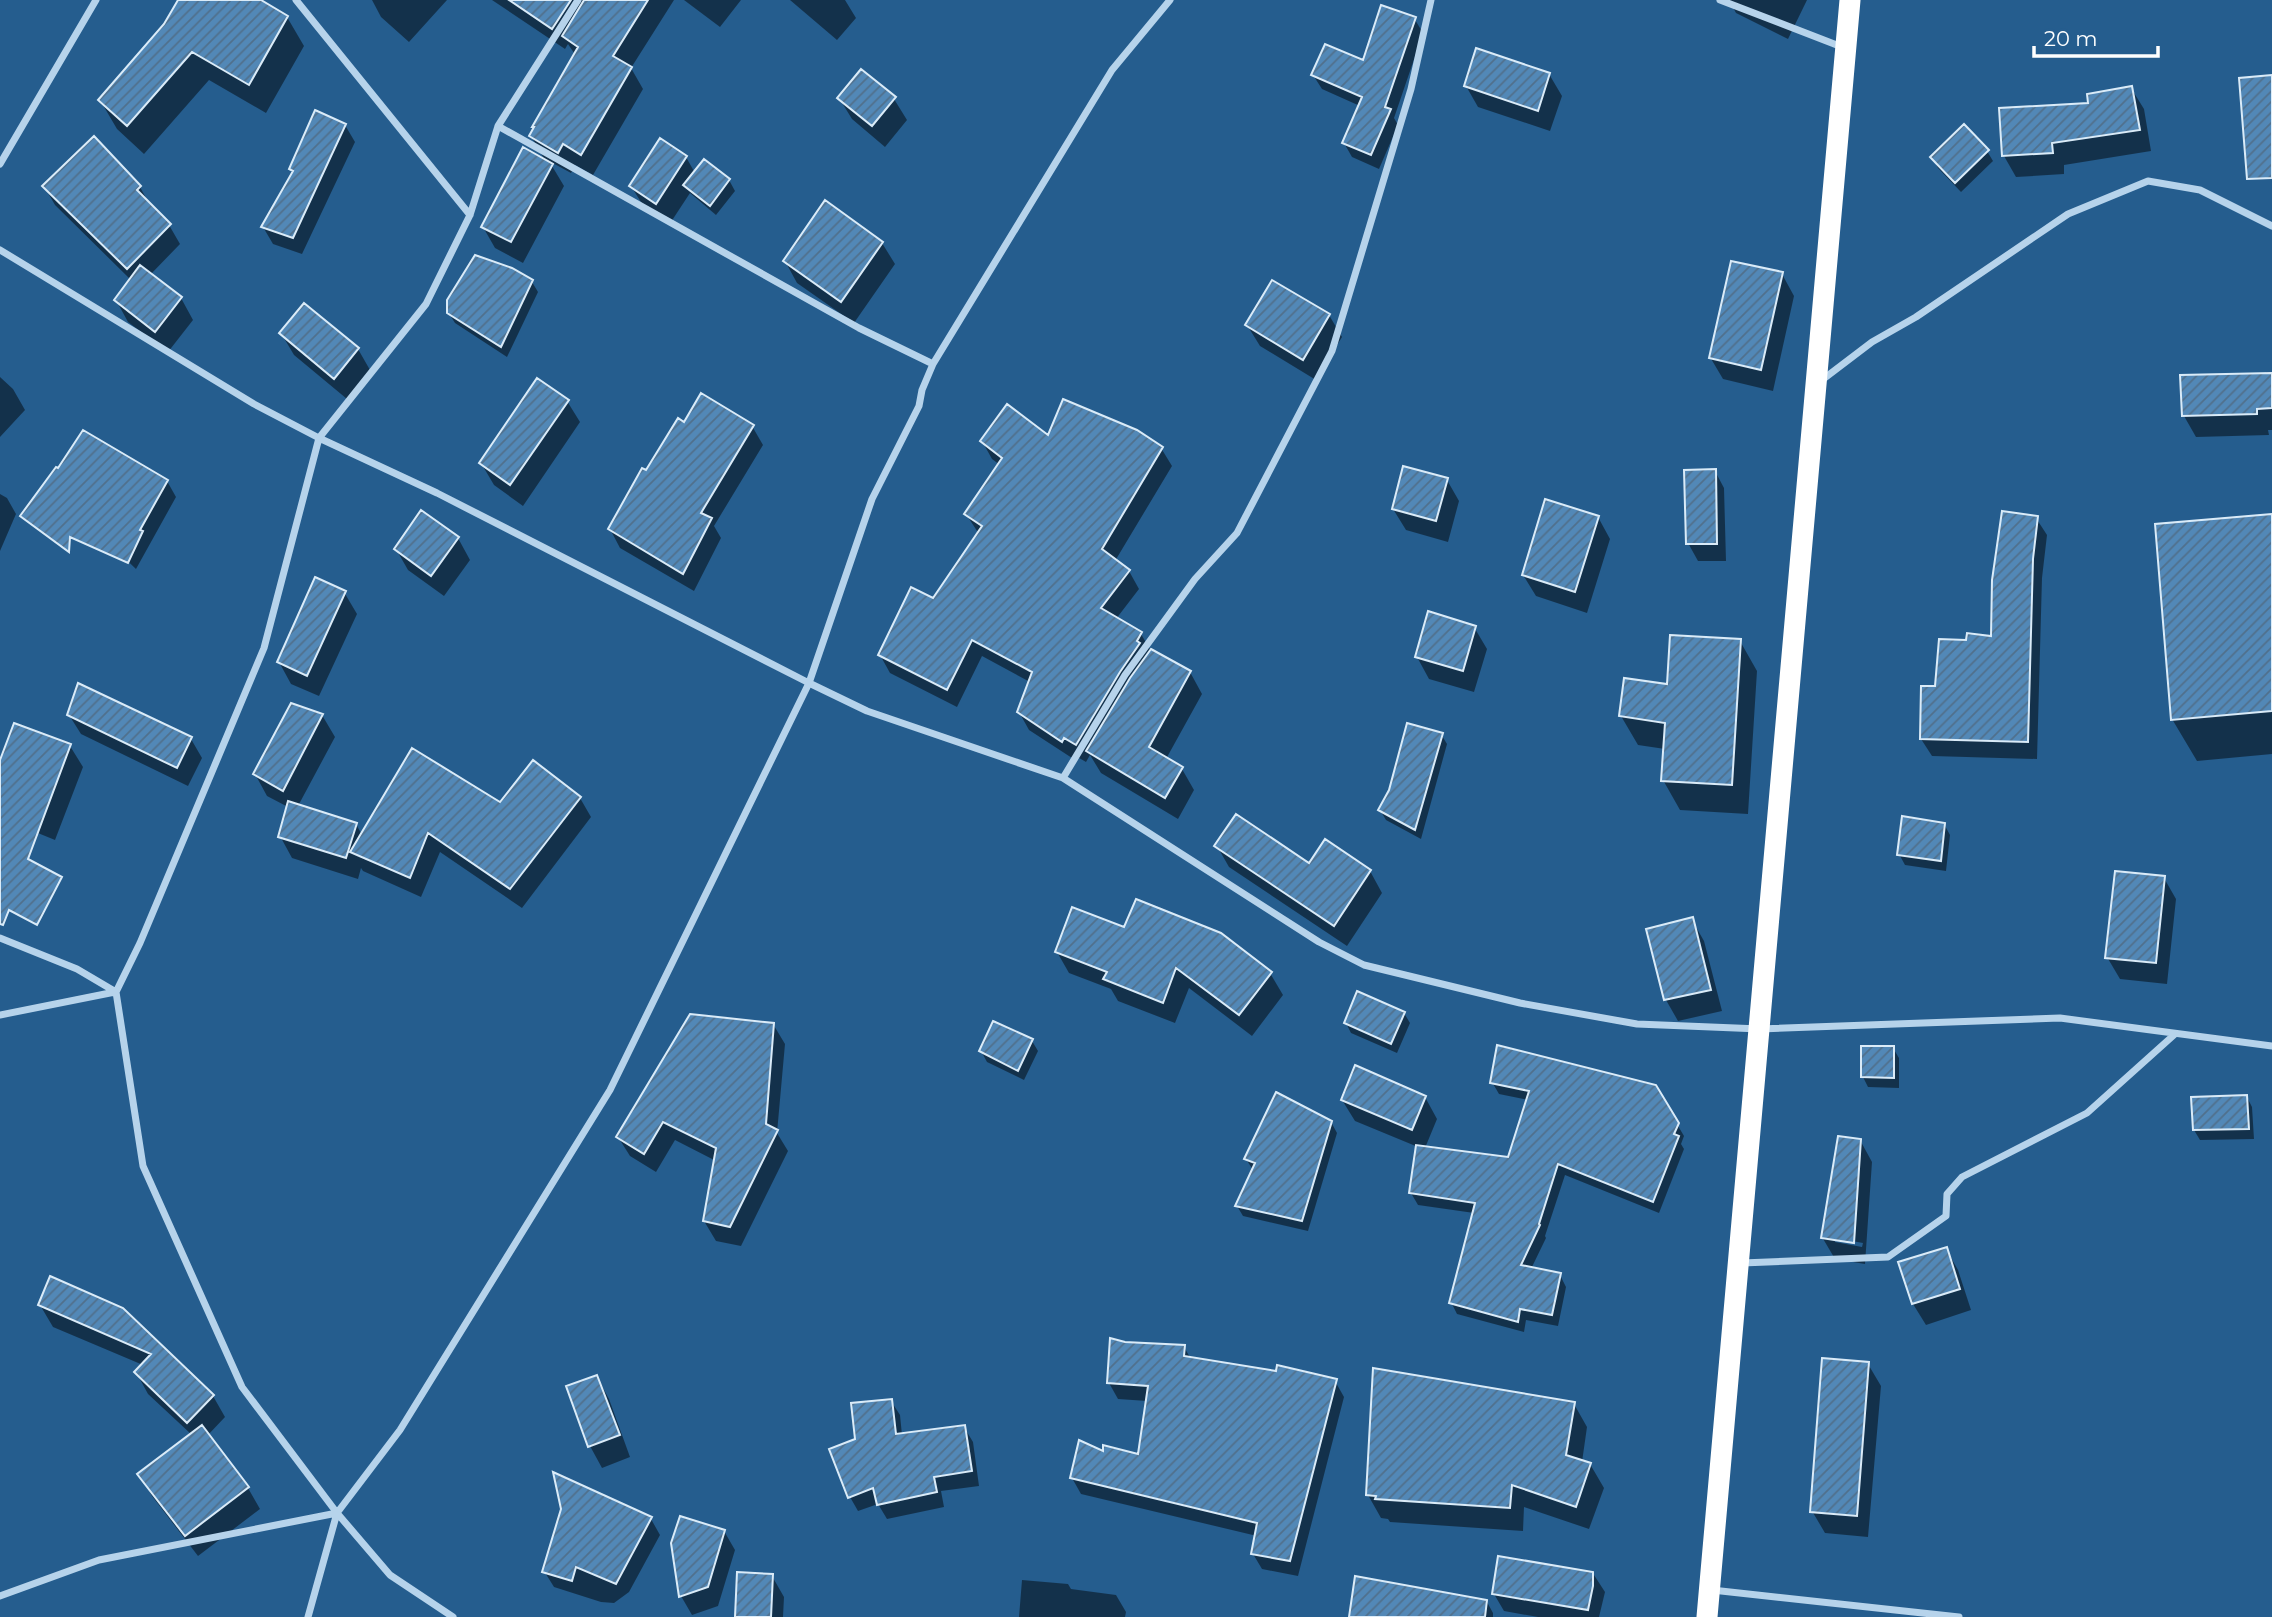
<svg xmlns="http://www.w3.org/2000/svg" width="2272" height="1617" font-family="Montserrat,sans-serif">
  <defs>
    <pattern id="building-hatch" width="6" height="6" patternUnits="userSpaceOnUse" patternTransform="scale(1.75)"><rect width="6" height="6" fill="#5288b7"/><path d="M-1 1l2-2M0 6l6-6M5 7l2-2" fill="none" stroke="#50708c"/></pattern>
  </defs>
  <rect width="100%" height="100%" fill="#255d8e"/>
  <!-- shadow -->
  <path fill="#0007" fill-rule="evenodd" d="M180,0h77l30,17 17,29 -38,67 -57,-33 -65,74 -27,-25 -17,-29 66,-75z
    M372,0h75l-38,42 -28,-25z
    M492,0h182l-43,68 12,21 -50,86 -18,-10 -4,8 -22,-12 15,25 -41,77 -28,-15 -12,-21 63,-65 -15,-26 45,-80 -8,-12 -3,5z
    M684,0h57l-21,27z
    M790,0h55l11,18 -19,22z
    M1729,0h78l-19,39 -52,-26z
    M1414,18l9,15 -29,85 4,7 -19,44 -27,-12 -8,-14 16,-37 -38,-17 -9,-14 51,-12z
    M1549,74l13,22 -12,35 -72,-24 -12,-21z
    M2131,88l13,21 7,42 -87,14v9l-48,3 -12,-21z
    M839,98l55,1 13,21 -22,27 -33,-28z
    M345,125l10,17 -53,112 -29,-10 -10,-17 31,-54 -3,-4z
    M1987,151l6,10 -32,31 -23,-24 -6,-11z
    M686,157l9,16 34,7 6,11 -19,24 -26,-22 -21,32 -25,-18 -13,-21z
    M44,186l96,1 11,20 18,18 11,19 -30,31 31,23 12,22 -25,32 -40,-30 -12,-22 15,-20 -76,-75z
    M882,243l13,21 -41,59 -57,-40 -12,-22z
    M1782,274l12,22 -21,95 -50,-12 -13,-22z
    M532,282l6,10 -31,65 -52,-34 -7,-11z
    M1273,282l56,33 13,22 -26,43 -56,-34 -13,-21z
    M281,333l77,16 12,21 -23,29 -53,-44z
    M2266,372h6v58h-4l1,5 -73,2 -12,-21 82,-41z
    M0,377l13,12 12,21 -25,27z
    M567,401l13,21 -57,84 -29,-21 -13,-22z
    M685,424l67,2 11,19 -49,81 7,12 -27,53 -74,-43 -10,-19 36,-56z
    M1048,438l113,10 11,18 -57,95 14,10 10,18 -23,30 25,15 10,17 39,21 12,22 -36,65 16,10 12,21 -16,29 -77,-46 -11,-18 -4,7 -12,-7 -2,3 -43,-28 -10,-18 11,-30 -48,-26 -25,51 -67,-34 -10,-18 53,-55 46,-66 -13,-20 34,-49 -8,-6 -10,-18z
    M1715,471l9,17 2,73h-28l-10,-18z
    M1447,480l12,21 -11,41 -42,-12 -13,-21z
    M167,481l9,16 -40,72 -75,-72z
    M0,494l7,4 9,16 -16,37z
    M2272,516v238l-75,7 -25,-42z
    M1598,517l12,22 -23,74 -51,-17 -13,-21z
    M2036,518l11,17 -5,43 -5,181 -105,-3 -11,-17 16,-51 31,-46 25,-4z
    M458,538l12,22 -26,36 -36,-26 -12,-21z
    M344,592l13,22 -38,82 -28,-12 -12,-22z
    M1474,627l13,22 -13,43 -45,-13 -12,-22z
    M1740,641l17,30 -9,143 -68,-4 -17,-30 2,-31 -27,-4 -17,-29z
    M69,715l122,24 11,19 -14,28 -107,-52z
    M322,715l13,22 -37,69 58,18 6,11 139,-31 79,-6 11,19 -69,91 -82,-56 -19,45 -58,-26 -2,-3 -3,11 -66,-21 -12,-22 8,-29 -21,-11 -12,-22z
    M1441,734l6,10 -26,95 -35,-19 -6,-10z
    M70,746l13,21 -28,73 -54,-22 -1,-53z
    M1944,824l6,11 -4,36 -41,-6 -6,-11z
    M1217,846l92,20 61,5 12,22 -35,53 -118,-79z
    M2164,878l12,21 -9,85 -47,-5 -13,-22z
    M1692,920l12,21 18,70 -44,10 -12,-21 -18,-70z
    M1125,930l145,43 13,22 -31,41 -63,-48 -14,35 -57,-22 -7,-12 -42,-16 -12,-21z
    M1404,1013l6,10 -13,30 -46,-20 -5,-10z
    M773,1024l12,20 -8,89 11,18 -47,95 -25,-5 -12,-20 12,-60 -41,-21 -19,32 -26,-16 -12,-19z
    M1032,1041l6,10 -14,29 -37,-18 -6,-11z
    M1893,1048l6,10v30l-31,-1 -5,-10z
    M1492,1082l163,5 29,49 -3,8 3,5 -25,64 -94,-38 -20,61 1,2 -15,31 29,6 6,12 -8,39 -32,-6 -2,12 -67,-18 -6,-12 23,-89 -56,-8 -7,-12 7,-46 -63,-26 -13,-21 83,-3 12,22 -12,29 84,11 19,-59 -29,-6z
    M2247,1097l5,10 2,32 -54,1 -6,-10z
    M1331,1122l6,11 -29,98 -65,-15 -6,-10 16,-36 -7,-11z
    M1860,1140l12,22 -7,102 -30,-5 -13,-22zM1835,1238l28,5 -1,4 -27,-5z
    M1946,1249l12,21 13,40 -45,15 -13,-21 -13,-41z
    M51,1279l162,117 12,21 -17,18 40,53 12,21 -62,47 -46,-60 -12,-22 52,-39 -44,-41 -12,-22 7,-7 -90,-38 -13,-22z
    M1184,1347l7,12 144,22 9,16 -46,179 -36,-7 -9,-15 4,-18 -176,-42 -9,-16 32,-25 35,3 8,-55 -29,-2 -9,-16z
    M1868,1364l13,22 -13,151 -43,-4 -13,-22z
    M597,1377l12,22 21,58 -28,11 -12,-22 -22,-59z
    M891,1401l9,14 2,20 62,-8 9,15 6,44 -38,5 3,16 -57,12 -9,-15 -20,7 -8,-14 7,-57z
    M1574,1404l13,23 -5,35 8,2 14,24 -15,41 -65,-22 -1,24 -133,-9 -2,-3 -7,-1 -13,-23z
    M651,1519l9,16 -31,57 -15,11 -13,-1 -47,-15 -10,-16z
    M724,1531l11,19 -17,56 -26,9 -11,-19z
    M1499,1558l95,17 11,17 -6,25h-61l-34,-6 -10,-17z
    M772,1576l12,21 -1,20h-46z
    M1366,1579l121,23 6,11v4h-127z
    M1022,1580l46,4 3,5 45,6 10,17 -1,5h-106z"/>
  <!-- building -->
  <path fill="url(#building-hatch)" stroke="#daebf8" stroke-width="2" d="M178,0h83l27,16 -39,69 -57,-33 -65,74 -29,-26 66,-76z
    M509,0h62l-19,29z
    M584,0h64l-35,56 19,11 -51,88 -18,-11 -5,9 -29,-17 5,-9h-2l46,-80 -16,-11z
    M1381,5l35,12 -31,90 6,2 -20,46 -29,-12 20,-46 -51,-22 14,-31 38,16z
    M1476,48l74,25 -12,38 -74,-25z
    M861,69l35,28 -24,29 -35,-28z
    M2272,75v103l-25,1 -8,-101z
    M2132,86l8,44 -88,13 1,10 -51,3 -3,-48 89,-5 -1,-9z
    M315,110l31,14 -53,114 -32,-11 32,-56 -4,-2z
    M1964,124l25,26 -34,33 -25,-26z
    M94,136l47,50 -4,4 34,34 -44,45 -85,-83z
    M660,138l27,18 -31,48 -27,-18z
    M523,147l30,17 -42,78 -30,-15z
    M704,159l26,20 -20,27 -27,-21z
    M825,200l58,42 -42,60 -58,-41z
    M475,255l37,13 21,12 -32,67 -54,-34v-13z
    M1731,261l52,11 -22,98 -52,-12z
    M140,265l42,32 -27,35 -41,-32z
    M1272,280l58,34 -27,46 -58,-35z
    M304,303l55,45 -25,31 -55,-46z
    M2272,373v35l-15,1v5l-75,2 -2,-41z
    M537,378l32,22 -59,85 -31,-22z
    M701,393l53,32 -53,88 11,5 -29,56 -75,-45 34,-61 4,2 32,-52 6,4z
    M1063,399l74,31 26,17 -61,102 28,21 -29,38 41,24 -5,9 3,2 -20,29 -44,73 -12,-7 -2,4 -45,-30 15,-40 -60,-32 -25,50 -69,-35 33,-68 22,11 49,-72 -18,-12 38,-56 -22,-17 27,-37 41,31z
    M83,430l85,50 -28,50 3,1 -15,32 -58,-26 -1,15 -49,-36 36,-49 2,1z
    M1403,466l45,12 -12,43 -44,-12z
    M1716,469l1,75h-31l-2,-74z
    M1545,499l54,17 -24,76 -53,-17z
    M421,510l38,27 -28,39 -37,-27z
    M2002,511l36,5 -5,43 -5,183 -108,-3 1,-53h14l4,-47 27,1 1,-7 24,3 1,-56z
    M2272,514v197l-101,9 -16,-196z
    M315,577l31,14 -39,85 -30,-14z
    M1428,611l48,15 -13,45 -48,-14z
    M1670,635l71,4 -9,146 -71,-4 4,-58 -46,-7 5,-38 43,6z
    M1151,649l40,22 -42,76 34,20 -18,31 -79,-47 44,-73z
    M78,683l114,54 -15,31 -110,-53z
    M291,703l32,11 -40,77 -30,-17z
    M14,723l57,21 -43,115 34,18 -25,48 -28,-15 -6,15 -3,-1v-164z
    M1407,723l36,10 -28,97 -37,-20 11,-20z
    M412,748l88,54 33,-42 48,37 -71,92 -82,-56 -18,45 -60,-26z
    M288,801l69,22 -11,35 -68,-21z
    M1236,814l73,49 16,-24 46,31 -37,56 -120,-80z
    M1902,816l43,7 -4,38 -44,-6z
    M2115,871l50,5 -9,87 -51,-5z
    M1136,899l85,34 51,39 -33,43 -63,-47 -13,35 -60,-24 4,-7 -52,-20 17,-45 52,20z
    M1693,917l18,73 -47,10 -18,-71z
    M1357,991l48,21 -14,32 -47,-21z
    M690,1014l84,9 -8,101 12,6 -48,97 -27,-6 13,-73 -53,-26 -19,32 -28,-17z
    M993,1021l40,18 -15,32 -39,-20z
    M1497,1045l159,40 23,38 -5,11 5,2 -26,66 -95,-38 -19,60 1,1 -19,40 40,8 -9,42 -32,-6 -2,13 -69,-19 26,-100 -66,-10 7,-48 92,12 21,-66 -39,-8z
    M1861,1046h33v32l-33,-1z
    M1355,1065l71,31 -14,34 -71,-30z
    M1276,1092l56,29 -30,100 -67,-15 20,-43 -11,-4z
    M2247,1095l2,34 -56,1 -2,-33z
    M1838,1136l23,3 -7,104 -33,-5z
    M1947,1247l13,42 -48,15 -14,-42z
    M50,1276l73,32 91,87 -27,28 -53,-51 17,-18 -113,-49z
    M1110,1338l15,4 60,3 -1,11 92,15 1,-6 60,14 -47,182 -39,-7 6,-31 -187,-45 9,-38 24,11v-6l35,9 10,-68 -41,-3z
    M1822,1358l47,4 -12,154 -47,-4z
    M1373,1368l202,34 -9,53 25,8 -15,44 -64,-22 -2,23 -135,-9 1,-3 -10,-1z
    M597,1375l23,60 -32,12 -22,-61z
    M892,1399l4,35 69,-9 7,46 -38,6 3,15 -60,13 -4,-17 -25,10 -19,-49 26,-10 -4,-36z
    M202,1425l47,62 -64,49 -48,-62z
    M553,1472l99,45 -36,67 -40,-17 -4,14 -30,-9 19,-63z
    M680,1516l45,14 -17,57 -29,10 -8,-54z
    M1498,1556l95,16v14l-5,24 -96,-16z
    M737,1572l36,2 -2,43h-36z
    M1355,1576l132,24 -2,17h-136z"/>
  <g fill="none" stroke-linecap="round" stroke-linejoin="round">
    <!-- street -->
    <path stroke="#b6d3eb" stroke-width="7" d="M296,0l174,215
      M1720,0l122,47
      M498,126l361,202 74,36
      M0,164l96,-164
      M0,250l254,154 65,34 118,55 372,190 58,28 196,67 256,164 45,23 156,38 117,21 123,5 300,-11 212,28
      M1822,380l50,-38 44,-25 152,-103 80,-33 52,9 72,36
      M1063,778l62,-103 70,-96 42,-46 95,-182 79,-262 20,-89
      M0,938l77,31 39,23
      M0,1015l115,-23
      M1742,1263l146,-6 58,-41 1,-22 15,-17 125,-64 88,-79
      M1712,1590l247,27
      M0,1596l99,-36 238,-47 63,-83 210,-340 199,-407 63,-184 47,-93 3,-16 11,-26 179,-294 58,-70
      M308,1617l29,-104
      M453,1617l-63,-42 -53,-62 -95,-126 -99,-221 -27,-174 24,-49 124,-295 55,-210 107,-134 44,-89 28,-89 80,-126"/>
    <!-- highway -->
    <path stroke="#fff" stroke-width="21" d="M1707,1617l143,-1617"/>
  </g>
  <!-- scale -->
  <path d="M2034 46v10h124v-10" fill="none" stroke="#ffffff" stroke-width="3.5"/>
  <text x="2044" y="46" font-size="21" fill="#ffffff" stroke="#255d8e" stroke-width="5" paint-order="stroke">20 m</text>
</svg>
